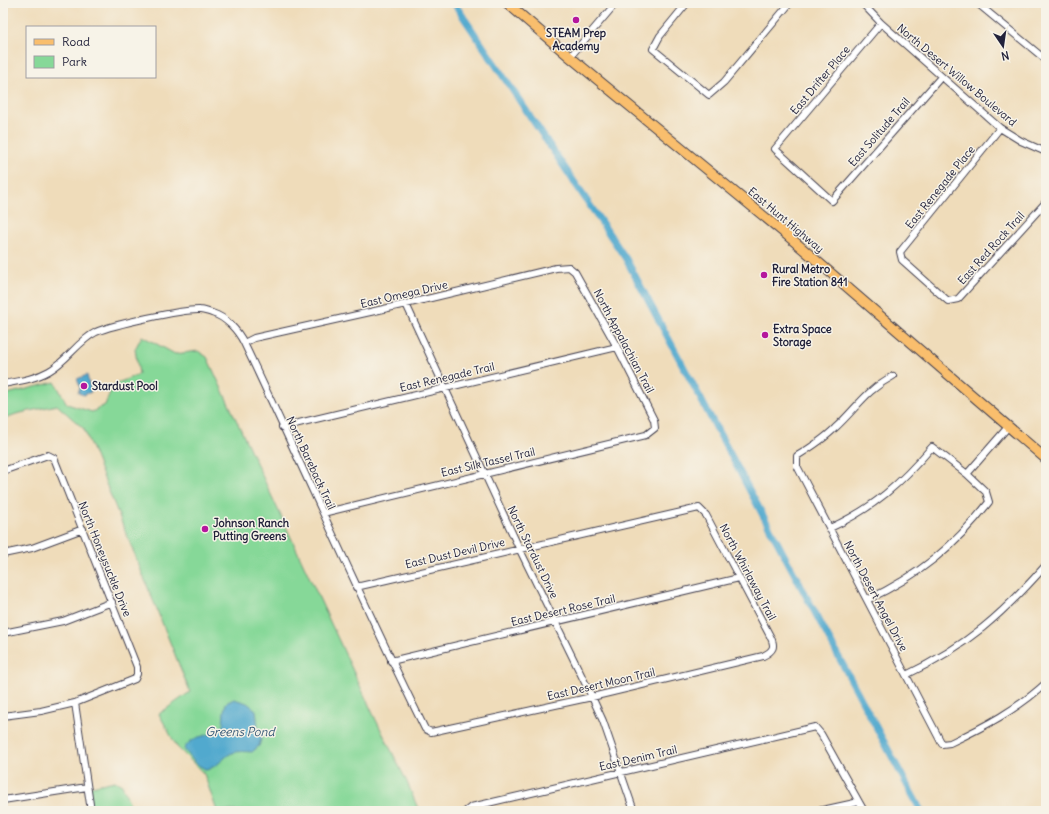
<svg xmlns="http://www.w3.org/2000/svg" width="1049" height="814" font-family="Delius,sans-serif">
  <rect width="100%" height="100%" fill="#f7f3e8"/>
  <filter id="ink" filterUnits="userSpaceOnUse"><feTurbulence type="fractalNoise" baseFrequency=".025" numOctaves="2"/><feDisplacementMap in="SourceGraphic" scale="8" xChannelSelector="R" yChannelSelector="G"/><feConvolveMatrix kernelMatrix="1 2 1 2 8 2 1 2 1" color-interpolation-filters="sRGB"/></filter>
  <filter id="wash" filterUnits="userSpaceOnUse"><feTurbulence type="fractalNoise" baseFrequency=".012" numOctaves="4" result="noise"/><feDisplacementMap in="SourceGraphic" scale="16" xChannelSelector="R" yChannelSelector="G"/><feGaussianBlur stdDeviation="0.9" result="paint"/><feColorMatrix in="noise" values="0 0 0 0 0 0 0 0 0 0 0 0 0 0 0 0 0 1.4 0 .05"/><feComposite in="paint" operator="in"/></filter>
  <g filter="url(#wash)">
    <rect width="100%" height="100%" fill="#efdcba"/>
    <!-- green -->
    <path fill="#86d898" stroke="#547d6a" d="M142,336l33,18 23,-3 9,6 167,359 33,66 12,29h-202l-13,-37 -27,-27 -18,-33 31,-22 -106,-263 -27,-24 -41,9 -13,5v-24l52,-13 12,22 25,8 13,-7 8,-20 26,-11 -4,-25z
      M115,781l7,4 11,26h-42l-4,-24z"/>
    <!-- water -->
    <path fill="#51a9ce" stroke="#3a6684" d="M87,375l4,17 -7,3 -6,-2 2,-6 -3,-8z
      M234,699l13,4 9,7 2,18 4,8 -3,10 -7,6c-30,-3 -22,8 -45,18l-11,-6 -12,-15c11,-18 25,-9 39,-22l1,-16 2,-8z"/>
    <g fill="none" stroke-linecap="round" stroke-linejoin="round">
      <!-- canal -->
      <path stroke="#51a9ce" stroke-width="7" d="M454,3l172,256 295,552"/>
    </g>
  </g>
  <g filter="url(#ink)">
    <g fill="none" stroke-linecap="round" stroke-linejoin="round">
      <defs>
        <path id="street" d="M687,3l-27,33 -7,13 56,46 15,-13 66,-79
          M862,3l19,20 119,105 21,13 25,11
          M977,3l69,57
          M881,23l-106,126 57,52 109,-124
          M570,57l46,-54
          M1000,128l-100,124 2,8 46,41 10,-2 88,-97
          M406,304l113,244 73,149 11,24 31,90
          M244,343l10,-5 152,-34 150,-36 13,-1 6,5 42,75 37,73 1,8 -9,7 -323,78
          M893,376c-27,14 -37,33 -58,52 -11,11 -25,20 -38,28v10l145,278 8,-1c34,-16 68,-34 96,-60
          M3,384c16,-3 32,-5 46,-13 18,-10 29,-30 47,-39 16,-7 87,-23 104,-22 4,0 8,2 12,3 14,4 26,18 32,30 61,128 118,259 181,386l6,3 161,-35 171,-41c10,-5 13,-9 7,-20l-64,-121 -7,-7 -343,79
          M282,427l335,-80
          M3,471l45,-16 6,3 83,209v7l-2,5 -60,24 -34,8 -38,5
          M967,474l41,-47
          M830,528c44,-20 71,-45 102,-81l35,27 19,18 3,10c-35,45 -71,74 -122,98
          M3,554l29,-6 51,-19
          M3,633l60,-12 49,-19
          M391,661l348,-83
          M906,675c61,-29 96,-60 140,-110
          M75,703l16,108
          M3,800l84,-13
          M466,811l5,-4 344,-80 6,7 43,77
          M818,811l41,-9"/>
        <path id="primary" d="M507,3l63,54 218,179 258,223"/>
      </defs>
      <!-- street casing -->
      <use href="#street" stroke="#413e4e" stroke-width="8"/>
      <!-- primary casing -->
      <use href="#primary" stroke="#413e4e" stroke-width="11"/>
      <!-- street -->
      <use href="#street" stroke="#fff" stroke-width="6"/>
      <!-- primary -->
      <use href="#primary" stroke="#f9be6d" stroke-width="9"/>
    </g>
  </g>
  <!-- markers -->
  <g fill="#b5179e" stroke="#f7f3e8" stroke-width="1.5">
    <circle cx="576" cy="20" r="4"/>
    <circle cx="764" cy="275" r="4"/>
    <circle cx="765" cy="335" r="4"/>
    <circle cx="84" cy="386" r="4"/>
    <circle cx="205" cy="529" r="4"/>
  </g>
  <g text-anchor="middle" stroke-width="3" stroke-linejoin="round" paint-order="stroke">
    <!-- poi labels -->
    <g font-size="11" font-weight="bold" fill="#22223b" stroke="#f7f3e8" text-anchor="start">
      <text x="576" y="37" text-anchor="middle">STEAM Prep<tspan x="576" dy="13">Academy</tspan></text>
      <text x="772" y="273">Rural Metro<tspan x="772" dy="13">Fire Station 841</tspan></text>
      <text x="773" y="333">Extra Space<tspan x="773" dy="13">Storage</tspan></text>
      <text x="92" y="390">Stardust Pool</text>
      <text x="213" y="527">Johnson Ranch<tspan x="213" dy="13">Putting Greens</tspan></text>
    </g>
    <!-- street labels -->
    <g font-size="11" fill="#22223b" stroke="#f7f3e8">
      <text transform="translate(957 75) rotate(40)" y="4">North Desert Willow Boulevard</text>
      <text transform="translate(820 80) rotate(-50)" y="4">East Drifter Place</text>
      <text transform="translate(879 132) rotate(-49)" y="4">East Solitude Trail</text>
      <text transform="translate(940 187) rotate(-51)" y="4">East Renegade Place</text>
      <text transform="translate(786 220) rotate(40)" y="4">East Hunt Highway</text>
      <text transform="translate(991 248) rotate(-48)" y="4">East Red Rock Trail</text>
      <text transform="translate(404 294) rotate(-13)" y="4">East Omega Drive</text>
      <text transform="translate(624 341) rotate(62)" y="4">North Appalachian Trail</text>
      <text transform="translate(447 377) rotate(-13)" y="4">East Renegade Trail</text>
      <text transform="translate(488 462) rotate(-13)" y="4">East Silk Tassel Trail</text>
      <text transform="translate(311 463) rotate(65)" y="4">North Bareback Trail</text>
      <text transform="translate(533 552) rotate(64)" y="4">North Stardust Drive</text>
      <text transform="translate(455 553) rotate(-13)" y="4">East Dust Devil Drive</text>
      <text transform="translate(105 559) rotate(68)" y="4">North Honeysuckle Drive</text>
      <text transform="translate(748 572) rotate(62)" y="4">North Whirlaway Trail</text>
      <text transform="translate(876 596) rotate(62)" y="4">North Desert Angel Drive</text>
      <text transform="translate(563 610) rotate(-13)" y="4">East Desert Rose Trail</text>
      <text transform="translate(601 684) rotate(-13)" y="4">East Desert Moon Trail</text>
      <text transform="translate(638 758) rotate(-13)" y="4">East Denim Trail</text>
    </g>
    <!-- water labels -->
    <g font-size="12" font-style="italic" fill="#355876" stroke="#f7f3e8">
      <text x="240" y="736">Greens Pond</text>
    </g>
  </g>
  <!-- margin -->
  <rect width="1049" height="814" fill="none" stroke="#f7f3e8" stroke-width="16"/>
  <!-- legend -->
  <rect x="26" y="26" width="130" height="52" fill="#f7f3e8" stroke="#a29fa3"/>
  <rect x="34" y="39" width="20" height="6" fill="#f9be6d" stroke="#a29fa3"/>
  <text x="62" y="46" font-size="12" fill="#22223b">Road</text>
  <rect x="34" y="56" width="20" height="12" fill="#86d898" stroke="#a29fa3"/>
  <text x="62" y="66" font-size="12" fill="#22223b">Park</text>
  <!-- north arrow -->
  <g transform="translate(1003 46) rotate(167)" stroke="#f7f3e8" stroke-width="3" paint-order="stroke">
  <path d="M0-3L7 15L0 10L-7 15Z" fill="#22223b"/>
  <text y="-6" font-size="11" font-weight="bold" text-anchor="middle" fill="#22223b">N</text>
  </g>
</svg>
